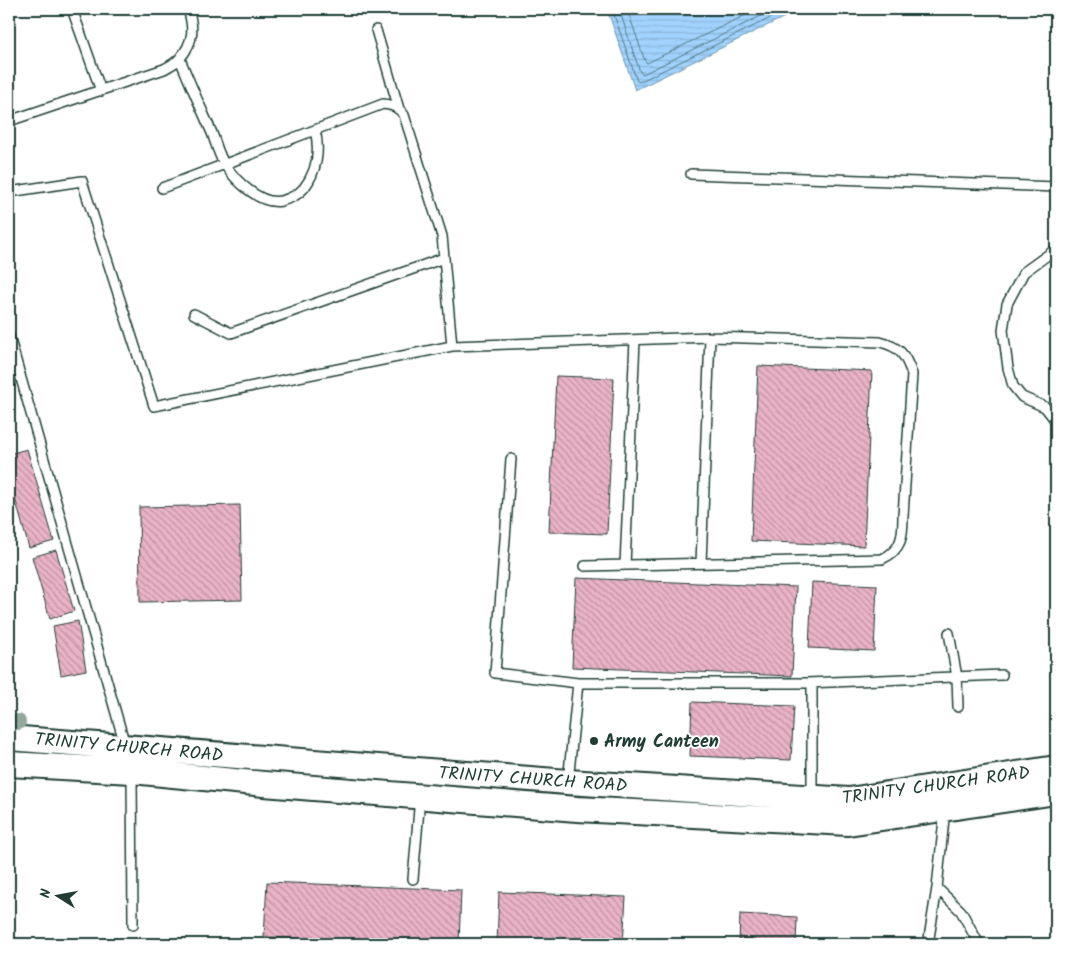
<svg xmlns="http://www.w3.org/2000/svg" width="1065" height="953" font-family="Kalam,sans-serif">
  <defs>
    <pattern id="water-rules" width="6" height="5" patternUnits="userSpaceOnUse" patternTransform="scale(1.25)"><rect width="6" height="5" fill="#a1d3fe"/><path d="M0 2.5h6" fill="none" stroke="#8ab6da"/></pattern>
    <pattern id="building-back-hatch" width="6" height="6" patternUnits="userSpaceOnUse" patternTransform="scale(1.25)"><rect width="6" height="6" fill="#eab2c6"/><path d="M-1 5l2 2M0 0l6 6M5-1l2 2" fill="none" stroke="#bd92a2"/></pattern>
  </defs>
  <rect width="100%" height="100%" fill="#fff"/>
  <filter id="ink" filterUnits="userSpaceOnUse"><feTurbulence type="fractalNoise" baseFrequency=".02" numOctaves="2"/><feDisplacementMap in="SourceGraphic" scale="10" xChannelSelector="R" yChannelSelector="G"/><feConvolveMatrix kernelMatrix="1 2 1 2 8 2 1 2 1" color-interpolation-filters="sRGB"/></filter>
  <g filter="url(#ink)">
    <!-- water -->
    <path fill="url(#water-rules)" stroke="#6d97ad" d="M607,9h194l-166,81z"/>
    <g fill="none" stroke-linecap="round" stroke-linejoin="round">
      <!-- shore -->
      <path stroke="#537985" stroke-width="1" d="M612,9l25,72 2,1 150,-73
        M619,9l21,63 3,2 132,-65
        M627,9l18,52 2,2 111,-54"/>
    </g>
    <!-- building -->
    <path fill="url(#building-back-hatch)" stroke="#1f3d34" d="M758,366l114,5 -8,175 -113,-5z
      M556,376l58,2 -7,156 -58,-2z
      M27,449l27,92 -25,7 -20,-71v-23z
      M240,505l2,95 -102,2 -1,-95z
      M56,550l18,61 -24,8 -18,-62z
      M576,578l220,9 -4,89 -220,-9z
      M812,582l65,3 -3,66 -65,-3z
      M78,621l8,49 -25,5 -8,-49z
      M692,702l102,4 -3,54 -101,-4z
      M267,882l194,8 -2,54h-30l-165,-7z
      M499,892l127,5 -3,47h-126z
      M740,914l57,3 -1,27h-57z"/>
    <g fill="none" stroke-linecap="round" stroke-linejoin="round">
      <defs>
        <path id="service" d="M72,9l29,82
          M376,30l23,79
          M180,59c10,25 21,49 32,74 4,11 7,23 13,32 11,16 35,40 56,36 8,-2 17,-6 23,-13 13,-17 16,-38 11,-58
          M9,121l155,-52c5,-3 12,-6 16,-11 14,-16 14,-30 8,-49
          M691,174l365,13
          M162,188l221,-84c10,1 15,3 21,11l38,121 10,110
          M9,192l73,-11 72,225 298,-60 258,-9 170,5c20,5 25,12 32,32l-9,142c0,20 -1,34 -21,43l-297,7
          M1056,249l-32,23 -17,32 -4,26 5,38 5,18 9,11 23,10 11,14
          M194,314l37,19 213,-75
          M9,336l116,409
          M511,459l-16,214 83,10h229l195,-8
          M701,563l9,-226
          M625,565l10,-225
          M949,633l8,44 1,30
          M812,683v115
          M132,772l1,153
          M568,782l10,-99
          M413,879l7,-82
          M937,888l24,23 18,33
          M928,944l9,-56 8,-79"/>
        <path id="secondary" d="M9,738l559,44 281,18 207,-32
          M9,764l123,7 132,13 313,25 271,14 208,-31"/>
      </defs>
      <!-- service casing -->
      <use href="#service" stroke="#1f3d34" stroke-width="12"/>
      <!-- secondary casing -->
      <use href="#secondary" stroke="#1f3d34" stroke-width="28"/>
      <!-- service -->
      <use href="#service" stroke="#fff" stroke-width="9"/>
      <!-- secondary -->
      <use href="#secondary" stroke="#fff" stroke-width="24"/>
    </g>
    <!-- trees -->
    <circle fill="#95a89c" cx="18" cy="722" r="8"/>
  </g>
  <!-- markers -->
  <circle fill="#1f3d34" stroke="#fff" stroke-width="2" cx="594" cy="741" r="5"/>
  <g text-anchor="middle" stroke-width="4" stroke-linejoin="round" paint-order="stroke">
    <!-- poi labels -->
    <g font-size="18" font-weight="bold" fill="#1f3d34" stroke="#fff" text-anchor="start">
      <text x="604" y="747">Army Canteen</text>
    </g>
    <!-- street labels -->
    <g font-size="18" fill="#1f3d34" stroke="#fff">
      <text transform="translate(129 747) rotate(5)" y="6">TRINITY CHURCH ROAD</text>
      <text transform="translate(533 779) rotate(4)" y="6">TRINITY CHURCH ROAD</text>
      <text transform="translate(936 785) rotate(-8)" y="6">TRINITY CHURCH ROAD</text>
    </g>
  </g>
  <!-- margin -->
  <rect width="1065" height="953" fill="none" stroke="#fff" stroke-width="30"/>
  <rect x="15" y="15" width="1035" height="923" fill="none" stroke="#1f3d34" stroke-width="2" filter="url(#ink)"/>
  <!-- north arrow -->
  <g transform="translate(58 896) rotate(281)" stroke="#ffffff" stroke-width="4" paint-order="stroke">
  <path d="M0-4L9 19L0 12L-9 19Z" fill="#1f3d34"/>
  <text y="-8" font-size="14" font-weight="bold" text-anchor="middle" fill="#1f3d34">N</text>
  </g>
</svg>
